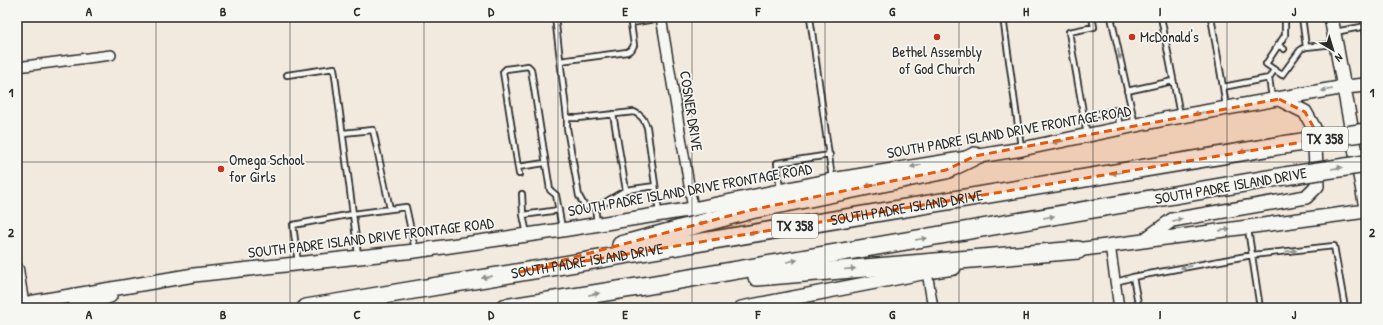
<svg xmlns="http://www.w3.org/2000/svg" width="1383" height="325" font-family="'Patrick Hand',sans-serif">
  <rect width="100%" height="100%" fill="#f2eadf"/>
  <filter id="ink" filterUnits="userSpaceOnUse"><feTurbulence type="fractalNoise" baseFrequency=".025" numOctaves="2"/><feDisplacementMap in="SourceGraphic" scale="8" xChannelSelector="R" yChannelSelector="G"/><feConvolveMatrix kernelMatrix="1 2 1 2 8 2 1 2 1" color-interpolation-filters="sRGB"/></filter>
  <g filter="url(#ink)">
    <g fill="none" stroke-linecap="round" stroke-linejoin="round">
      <defs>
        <path id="service" d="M555,17l12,101h11l56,-6c7,3 10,7 13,15l12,86
          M810,17l22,161
          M1003,17l18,130
          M1111,17l24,108
          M1161,17l19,98
          M1211,17l12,70
          M1286,17h-1v18l-19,29 16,11 19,-26 5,-2
          M1302,17l4,30 28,-3
          M1363,17l3,16
          M631,23l30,-5
          M1335,32l31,-6
          M1278,45l6,4
          M560,61l67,-9 5,-3 2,-4 -4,-28
          M287,75l47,-7 19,146 -60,11 5,38
          M1127,91l46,-10
          M1272,98l-3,-20 5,-8
          M1226,107l-3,-20 46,-9
          M613,114l13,76
          M1084,117l33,-7 3,18
          M567,118v10l12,68 5,9 3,2 8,-1 9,-3 22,-13 29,-4
          M343,133l30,-3 17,79
          M1087,135l-18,-103 25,-5 -2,-10
          M518,167l27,-4
          M519,174l-16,-102 3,-3 22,-3 3,3 19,121 6,5 6,33
          M780,190l-3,-27 53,-8
          M522,194l1,21 4,19
          M595,206l2,18
          M523,215l36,-5
          M1248,229l12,79
          M358,255l-5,-41 53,-7 9,42
          M1133,277l119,-22 82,-9 11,62
          M1116,282l17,-5 6,31"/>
        <path id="minor" d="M661,17l32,192
          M17,67l94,-12
          M1110,245l9,63
          M927,272l6,36"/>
        <path id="tertiary" d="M17,269l6,39"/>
        <path id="secondary" d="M1331,17l35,191
          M1146,239l26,-19 134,-23 11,-11 -3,-58 -9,-16 -26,-13
          M1069,251l297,-40
          M17,305l177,-30 221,-24 147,-21 131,-21 139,-29 190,-31 143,-30 180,-32 21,-2
          M74,308l36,-12
          M741,308l186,-36 27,-4"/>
        <g id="motorway">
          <path d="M621,245l130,-35 195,-40 29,-14"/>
          <path d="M757,277l321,-27"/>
          <path id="s1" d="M306,308l977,-163"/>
          <path d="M504,308l140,-22 641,-110"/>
        </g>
      </defs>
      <!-- service casing -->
      <use href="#service" stroke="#2b2b2b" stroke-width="8"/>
      <!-- minor casing -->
      <use href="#minor" stroke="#2b2b2b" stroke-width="12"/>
      <!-- tertiary casing -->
      <use href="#tertiary" stroke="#2b2b2b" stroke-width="15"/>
      <!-- secondary casing -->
      <use href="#secondary" stroke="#2b2b2b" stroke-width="16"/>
      <!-- motorway casing -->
      <use href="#motorway" stroke="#2b2b2b" stroke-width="20"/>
      <!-- service -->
      <use href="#service" stroke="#f6f6f2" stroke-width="4.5"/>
      <!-- minor -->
      <use href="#minor" stroke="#f6f6f2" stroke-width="9"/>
      <!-- tertiary -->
      <use href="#tertiary" stroke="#f6f6f2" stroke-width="12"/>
      <!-- secondary -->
      <use href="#secondary" stroke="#f6f6f2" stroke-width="13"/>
      <!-- motorway -->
      <use href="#motorway" stroke="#f6f6f2" stroke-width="17"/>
      <defs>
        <path id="motorway-bridge" d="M1283,145l83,-13
          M1285,176l81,-12"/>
      </defs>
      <!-- motorway-bridge casing -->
      <use href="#motorway-bridge" stroke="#2b2b2b" stroke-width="20" stroke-linecap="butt"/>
      <!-- motorway-bridge -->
      <use href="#motorway-bridge" stroke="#f6f6f2" stroke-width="17"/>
    </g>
    <!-- one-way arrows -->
    <defs><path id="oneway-solid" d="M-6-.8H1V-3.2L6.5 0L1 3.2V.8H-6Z"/></defs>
    <g fill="#90908e">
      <use href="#oneway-solid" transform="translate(1119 54) rotate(78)"/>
      <use href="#oneway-solid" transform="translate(1327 90) rotate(170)"/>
      <use href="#oneway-solid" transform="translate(1199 113) rotate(170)"/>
      <use href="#oneway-solid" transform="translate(1058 142) rotate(169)"/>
      <use href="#oneway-solid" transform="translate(1245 151) rotate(171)"/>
      <use href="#oneway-solid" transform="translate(916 166) rotate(170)"/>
      <use href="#oneway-solid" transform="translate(1337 168) rotate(-9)"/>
      <use href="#oneway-solid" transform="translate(1117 173) rotate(171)"/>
      <use href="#oneway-solid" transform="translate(871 185) rotate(168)"/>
      <use href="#oneway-solid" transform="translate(1049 217) rotate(-10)"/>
      <use href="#oneway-solid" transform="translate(1177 220) rotate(-14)"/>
      <use href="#oneway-solid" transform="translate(703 223) rotate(165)"/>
      <use href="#oneway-solid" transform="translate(1225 230) rotate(-8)"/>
      <use href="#oneway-solid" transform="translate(754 233) rotate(171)"/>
      <use href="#oneway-solid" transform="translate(921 239) rotate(-10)"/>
      <use href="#oneway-solid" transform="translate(1291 251) rotate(-6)"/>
      <use href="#oneway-solid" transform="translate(792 261) rotate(-10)"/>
      <use href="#oneway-solid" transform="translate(1186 267) rotate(169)"/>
      <use href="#oneway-solid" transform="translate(850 269) rotate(-5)"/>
      <use href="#oneway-solid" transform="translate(487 277) rotate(170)"/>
      <use href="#oneway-solid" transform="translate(594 294) rotate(-9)"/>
    </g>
  </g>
  <!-- marked area -->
  <path fill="#e8590c" fill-opacity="0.2" stroke="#e8590c" stroke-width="3" stroke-dasharray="8 5" stroke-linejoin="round" d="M1279,99l26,13 9,16 1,12 -796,132 232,-62 195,-40 29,-14z"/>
  <!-- grid -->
  <path fill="none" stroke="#2b2b2b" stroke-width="1" stroke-opacity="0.55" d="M156,17v291M290,17v291M424,17v291M558,17v291M692,17v291M825,17v291M959,17v291M1093,17v291M1227,17v291M17,162h1349"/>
  <!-- markers -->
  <g fill="#c8321e" stroke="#f6f6f2" stroke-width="1.5">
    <circle cx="937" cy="37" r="4"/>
    <circle cx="1132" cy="37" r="4"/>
    <circle cx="221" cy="169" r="4"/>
  </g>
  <g text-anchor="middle" stroke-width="3.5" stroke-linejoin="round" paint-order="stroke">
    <!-- shield labels -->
    <g fill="#f6f6f2" stroke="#686867" stroke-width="1">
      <rect x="1302" y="127" width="46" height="24" rx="3"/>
      <rect x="772" y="214" width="46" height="24" rx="3"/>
    </g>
    <g font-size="14" font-weight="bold" fill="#2b2b2b">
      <text x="1325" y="144">TX 358</text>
      <text x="795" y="231">TX 358</text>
    </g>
    <!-- poi labels -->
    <g font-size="15" fill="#2b2b2b" stroke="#f6f6f2" text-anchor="start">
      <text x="1140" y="42">McDonald's</text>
      <text x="937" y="57" text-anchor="middle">Bethel Assembly<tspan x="937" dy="17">of God Church</tspan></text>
      <text x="229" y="165">Omega School<tspan x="229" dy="17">for Girls</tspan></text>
    </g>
    <!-- street labels -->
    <g font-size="15" fill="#2b2b2b" stroke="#f6f6f2">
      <text transform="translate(691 111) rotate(81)" y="5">COSNER DRIVE</text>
      <text transform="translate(1009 132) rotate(-10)" y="5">SOUTH PADRE ISLAND DRIVE FRONTAGE ROAD</text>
      <text transform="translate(1231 186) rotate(-10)" y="5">SOUTH PADRE ISLAND DRIVE</text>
      <text transform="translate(690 190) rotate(-10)" y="5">SOUTH PADRE ISLAND DRIVE FRONTAGE ROAD</text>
      <text dy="5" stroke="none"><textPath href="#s1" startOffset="609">SOUTH PADRE ISLAND DRIVE</textPath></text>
      <text transform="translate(371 238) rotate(-7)" y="5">SOUTH PADRE ISLAND DRIVE FRONTAGE ROAD</text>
      <text dy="5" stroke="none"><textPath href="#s1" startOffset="285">SOUTH PADRE ISLAND DRIVE</textPath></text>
    </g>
  </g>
  <!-- margin -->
  <rect width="1383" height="325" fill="none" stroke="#f6f6f2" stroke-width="44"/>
  <!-- north arrow -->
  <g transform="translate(1333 50) rotate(142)" stroke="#f6f6f2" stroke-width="3" paint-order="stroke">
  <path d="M0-3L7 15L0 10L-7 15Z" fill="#2b2b2b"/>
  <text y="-6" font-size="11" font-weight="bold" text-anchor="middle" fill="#2b2b2b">N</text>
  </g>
  <rect x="22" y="22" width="1339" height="281" fill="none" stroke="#2b2b2b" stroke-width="1.5"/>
  <g font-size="13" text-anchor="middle" font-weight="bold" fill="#2b2b2b">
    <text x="89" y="16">A</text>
    <text x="223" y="16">B</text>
    <text x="357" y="16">C</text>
    <text x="491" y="16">D</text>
    <text x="625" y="16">E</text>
    <text x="758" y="16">F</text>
    <text x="892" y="16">G</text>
    <text x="1026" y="16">H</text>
    <text x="1160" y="16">I</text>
    <text x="1294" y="16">J</text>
    <text x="11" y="97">1</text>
    <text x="1372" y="97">1</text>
    <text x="11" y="237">2</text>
    <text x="1372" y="237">2</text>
    <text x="89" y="319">A</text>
    <text x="223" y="319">B</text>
    <text x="357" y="319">C</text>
    <text x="491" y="319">D</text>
    <text x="625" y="319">E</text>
    <text x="758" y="319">F</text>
    <text x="892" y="319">G</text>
    <text x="1026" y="319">H</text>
    <text x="1160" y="319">I</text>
    <text x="1294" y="319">J</text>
  </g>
</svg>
